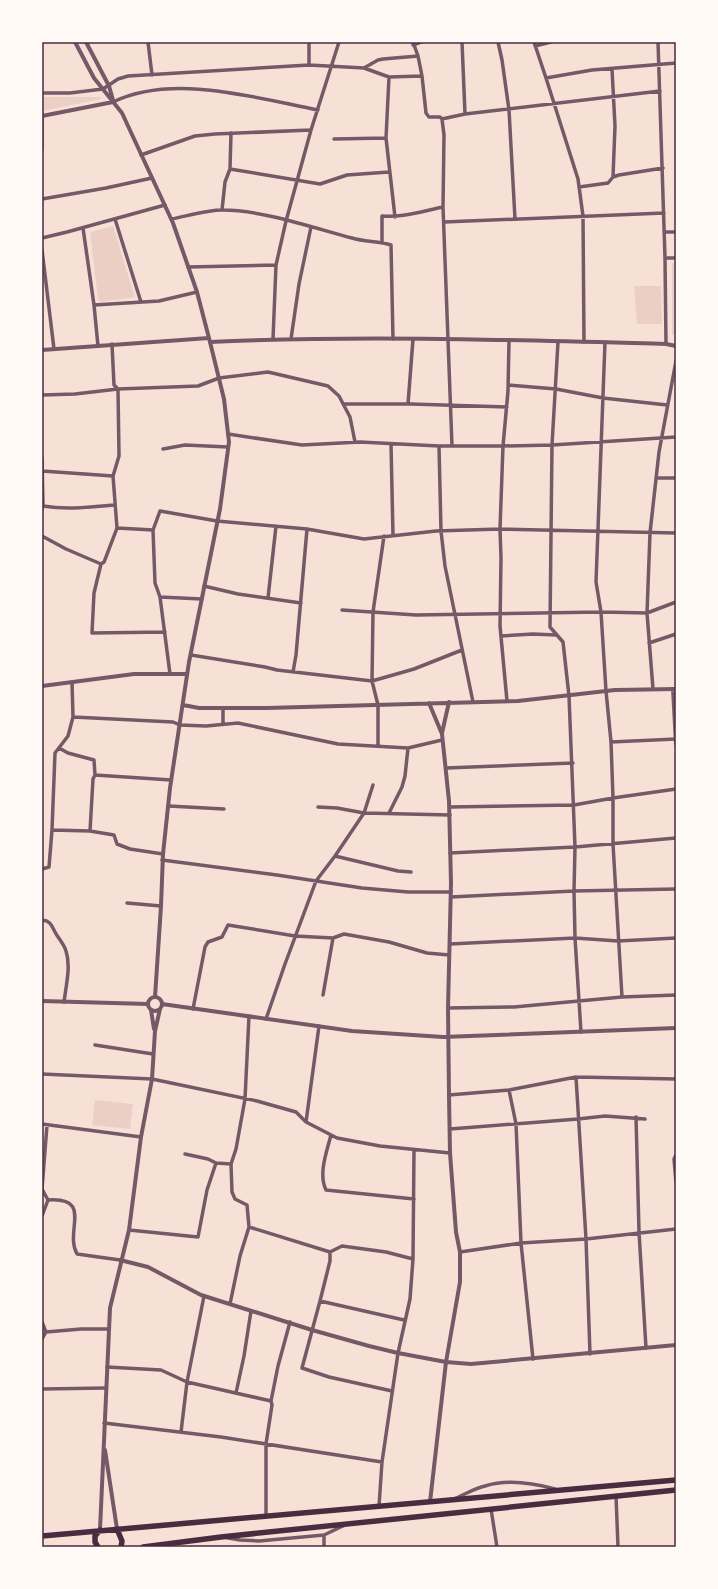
<svg xmlns="http://www.w3.org/2000/svg" width="718" height="1589" font-family="'Fira Sans',sans-serif">
  <rect width="100%" height="100%" fill="#f7e1d7"/>
  <!-- green -->
  <path fill="#ebcfc5" d="M42,97h59v2l-59,12z
    M113,226l22,71 -34,5 -3,-3 -8,-67z
    M672,263h4v72h-4z
    M634,286h27l1,38h-25z
    M95,1100l38,4 -3,25 -38,-4z"/>
  <g fill="none" stroke-linecap="round" stroke-linejoin="round">
    <!-- minor -->
    <path stroke="#755966" stroke-width="3.5" d="M148,42l4,33
      M309,42v23
      M413,42l5,14 4,20 4,37 3,4h11l2,2 2,16 -1,72 9,239
      M462,42l3,72
      M498,42l4,18 7,50 6,109
      M534,42l12,36 32,101 5,37 1,126
      M658,42l7,216 1,86
      M413,45l8,-3
      M535,46l16,-4
      M364,68l25,9 33,-1
      M612,69l3,57 -2,51
      M389,77l-3,61 9,79
      M546,78l46,-8 84,-7
      M42,93h28l33,-4 15,-10 10,-3 181,-11 55,3 14,-8 5,-1 35,-3
      M113,102c60,-29 143,-4 205,8
      M442,119l23,-5 195,-23
      M334,139l52,-1
      M42,150v-34
      M141,155l54,-19 20,-2 96,-4
      M230,169l90,15 27,-9 42,-3
      M579,187l29,-4 5,-6 6,-2 44,-7
      M42,199l64,-11 46,-10
      M222,210l3,-28 5,-13 1,-36
      M115,219l26,83
      M171,219c16,-3 36,-9 52,-9 39,0 91,18 129,28 13,4 27,3 39,7l2,94
      M444,222l220,-9
      M83,228l11,77 4,41
      M664,232h12
      M42,238l25,-6 98,-27
      M382,242v-26c20,2 41,-5 61,-9
      M42,250l12,99
      M665,258h11
      M188,267l88,-2
      M94,305l65,-4 38,-9
      M273,339l3,-74 10,-44 25,-91 28,-88
      M291,339l8,-55 12,-57
      M558,342l-6,103 -2,182 13,15 6,54 6,151 -1,44 1,47 6,94
      M605,342l-9,240 5,30 5,79 5,51 2,56v46l9,153
      M112,344l2,41 4,4 1,67 -6,20 4,52 -13,34 -3,2 -7,29 -2,40 73,-1
      M508,385l48,4 47,9 64,7
      M42,395l33,-1 43,-5 80,-3 21,-8 49,-6 60,14 11,10 11,21 5,25
      M343,404h68l96,3
      M408,404l5,-65
      M228,434l74,11 58,-3 79,4h64l49,-1 124,-8
      M391,444l2,91
      M439,446l2,85 4,35 28,136
      M163,449l22,-4 43,2
      M42,458l1,48 -1,3
      M42,471l71,5
      M657,478h19
      M43,506c24,4 48,1 72,-1
      M117,528l36,2
      M42,536l24,13 35,15
      M204,586l34,8 63,9
      M160,597l42,2
      M268,598l8,-72
      M342,610l74,5 185,-3 46,1 29,-11
      M501,636l32,-2 23,1
      M649,643l27,-9
      M191,655l74,12 12,3 95,11 42,-12 48,-19
      M293,672l3,-17 11,-126
      M170,674l-10,-77 -5,-14 -2,-53 7,-19 57,10 90,8 57,10 72,-8 64,-2 176,4
      M653,689l-6,-76 3,-80 9,-81 17,-91
      M507,701l-7,-75 1,-68 -1,-29 3,-83 5,-55 1,-51
      M223,708v16
      M73,717l100,5 7,3 26,1 32,-3 100,21 70,4 34,-8
      M611,742l65,-3
      M378,746v-41l-6,-24 1,-69 11,-76
      M59,748l9,5 26,7 1,15 -2,4 -3,52
      M446,768l127,-5
      M95,775l76,5
      M169,806l55,3
      M318,807l19,1 27,5 86,2
      M450,807l124,-2 39,-7 63,-9
      M389,813l13,-26 3,-11 3,-28
      M52,830l3,-77 13,-17 5,-19 -1,-35
      M450,853l125,-6 101,-9
      M335,856l63,15 13,1
      M162,860l115,15 85,13 46,4h43
      M42,869l7,-2 3,-37 38,1 24,4 3,9 13,5 33,5
      M451,897l123,-6 102,-2
      M127,903l34,3
      M42,920c9,1 9,5 13,12 3,6 9,12 11,19 5,15 0,35 -2,51
      M450,944l125,-6 43,3 58,-3
      M323,995l10,-57 11,-4 45,8 38,11 22,2
      M448,1008l66,-1 108,-10 54,-2
      M193,1009l12,-62 3,-5 14,-5 6,-12 67,11 38,2
      M266,1019l19,-55 31,-83 19,-25 29,-43 9,-28
      M95,1045l58,9
      M42,1074l110,5 105,22 39,11 10,10 31,16 43,8 70,7
      M576,1077l10,162 4,115
      M509,1090l7,34 5,119 12,116
      M449,1095l60,-5 67,-13 100,2
      M636,1117l3,115 7,116
      M306,1122l13,-96
      M42,1124l99,13
      M450,1129l128,-10 27,-3 40,3
      M331,1135c-4,16 -13,39 -5,55l88,9
      M185,1154l23,5 8,4 15,1
      M676,1155l-2,4 2,23
      M42,1189l5,-64
      M42,1189l6,11 -6,16
      M48,1200c46,-3 16,31 29,54l43,6
      M249,1227l81,25 12,-6 44,6 27,7 1,-109
      M129,1230l69,7 9,-47 9,-27
      M330,1252v9l-10,40 -18,67 27,9 63,14
      M460,1252l61,-9 65,-4 90,-10
      M320,1301l84,19
      M230,1304l10,-48 9,-29 -2,-22 -12,-6 -3,-7 -1,-28 5,-15 9,-50 4,-83
      M42,1322l4,10
      M46,1332l35,-3h28
      M42,1339l4,-7
      M107,1367l54,3 26,12 84,19
      M42,1389l64,-1
      M236,1393l8,-37 7,-45
      M104,1423l117,14 161,25
      M181,1432l6,-50 17,-86
      M616,1496l2,51
      M456,1498c10,-4 19,-10 29,-12 22,-7 48,-3 70,3
      M379,1506l3,-44 16,-109 12,-54 3,-40
      M491,1509l6,38
      M266,1516v-72l6,-39 -1,-4 7,-35 12,-44
      M324,1535v12
      M228,1538l12,2 19,1 65,-6 21,-10"/>
    <!-- tertiary -->
    <path stroke="#755966" stroke-width="4" d="M75,42l19,36 28,35 51,110 24,69 13,50 14,57 5,43 -9,67 -31,153 -19,126 -7,66 -2,52 -6,91
      M86,42l23,44 4,14
      M42,116l71,-14
      M210,342c152,-7 305,-2 456,2l10,2
      M42,350l167,-12
      M42,686l92,-12h53
      M673,689l3,55
      M429,703l13,31 7,67 2,82 -3,125 1,87 1,58 6,79 4,20v30l-14,80 -16,140
      M183,705l16,3h68l251,-7 97,-11 61,-1
      M442,733l7,-31
      M148 1004a7 7 0 1 1 14 0a7 7 0 1 1-14 0Z
      M42,1001l106,3
      M162,1004l190,27 91,6 233,-9
      M151,1010l3,19
      M120,1260l28,7 53,28 111,35 57,16 29,7 48,9 25,2 205,-19
      M105,1450l12,79
      M100,1530l10,-222 19,-78 12,-93 11,-58 3,-48 5,-22"/>
    <!-- trunk -->
    <path stroke="#4a2c40" stroke-width="5.5" d="M117,1529l5,12 -1,6
      M42,1536l634,-56
      M98,1547l-3,-5v-6l5,-6
      M143,1547l78,-10 455,-47"/>
  </g>
  <!-- border -->
  <rect width="718" height="1589" fill="none" stroke="#fffaf5" stroke-width="86"/>
  <rect x="43" y="43" width="632" height="1503" fill="none" stroke="#4a2c40" stroke-width="1.5"/>
</svg>
